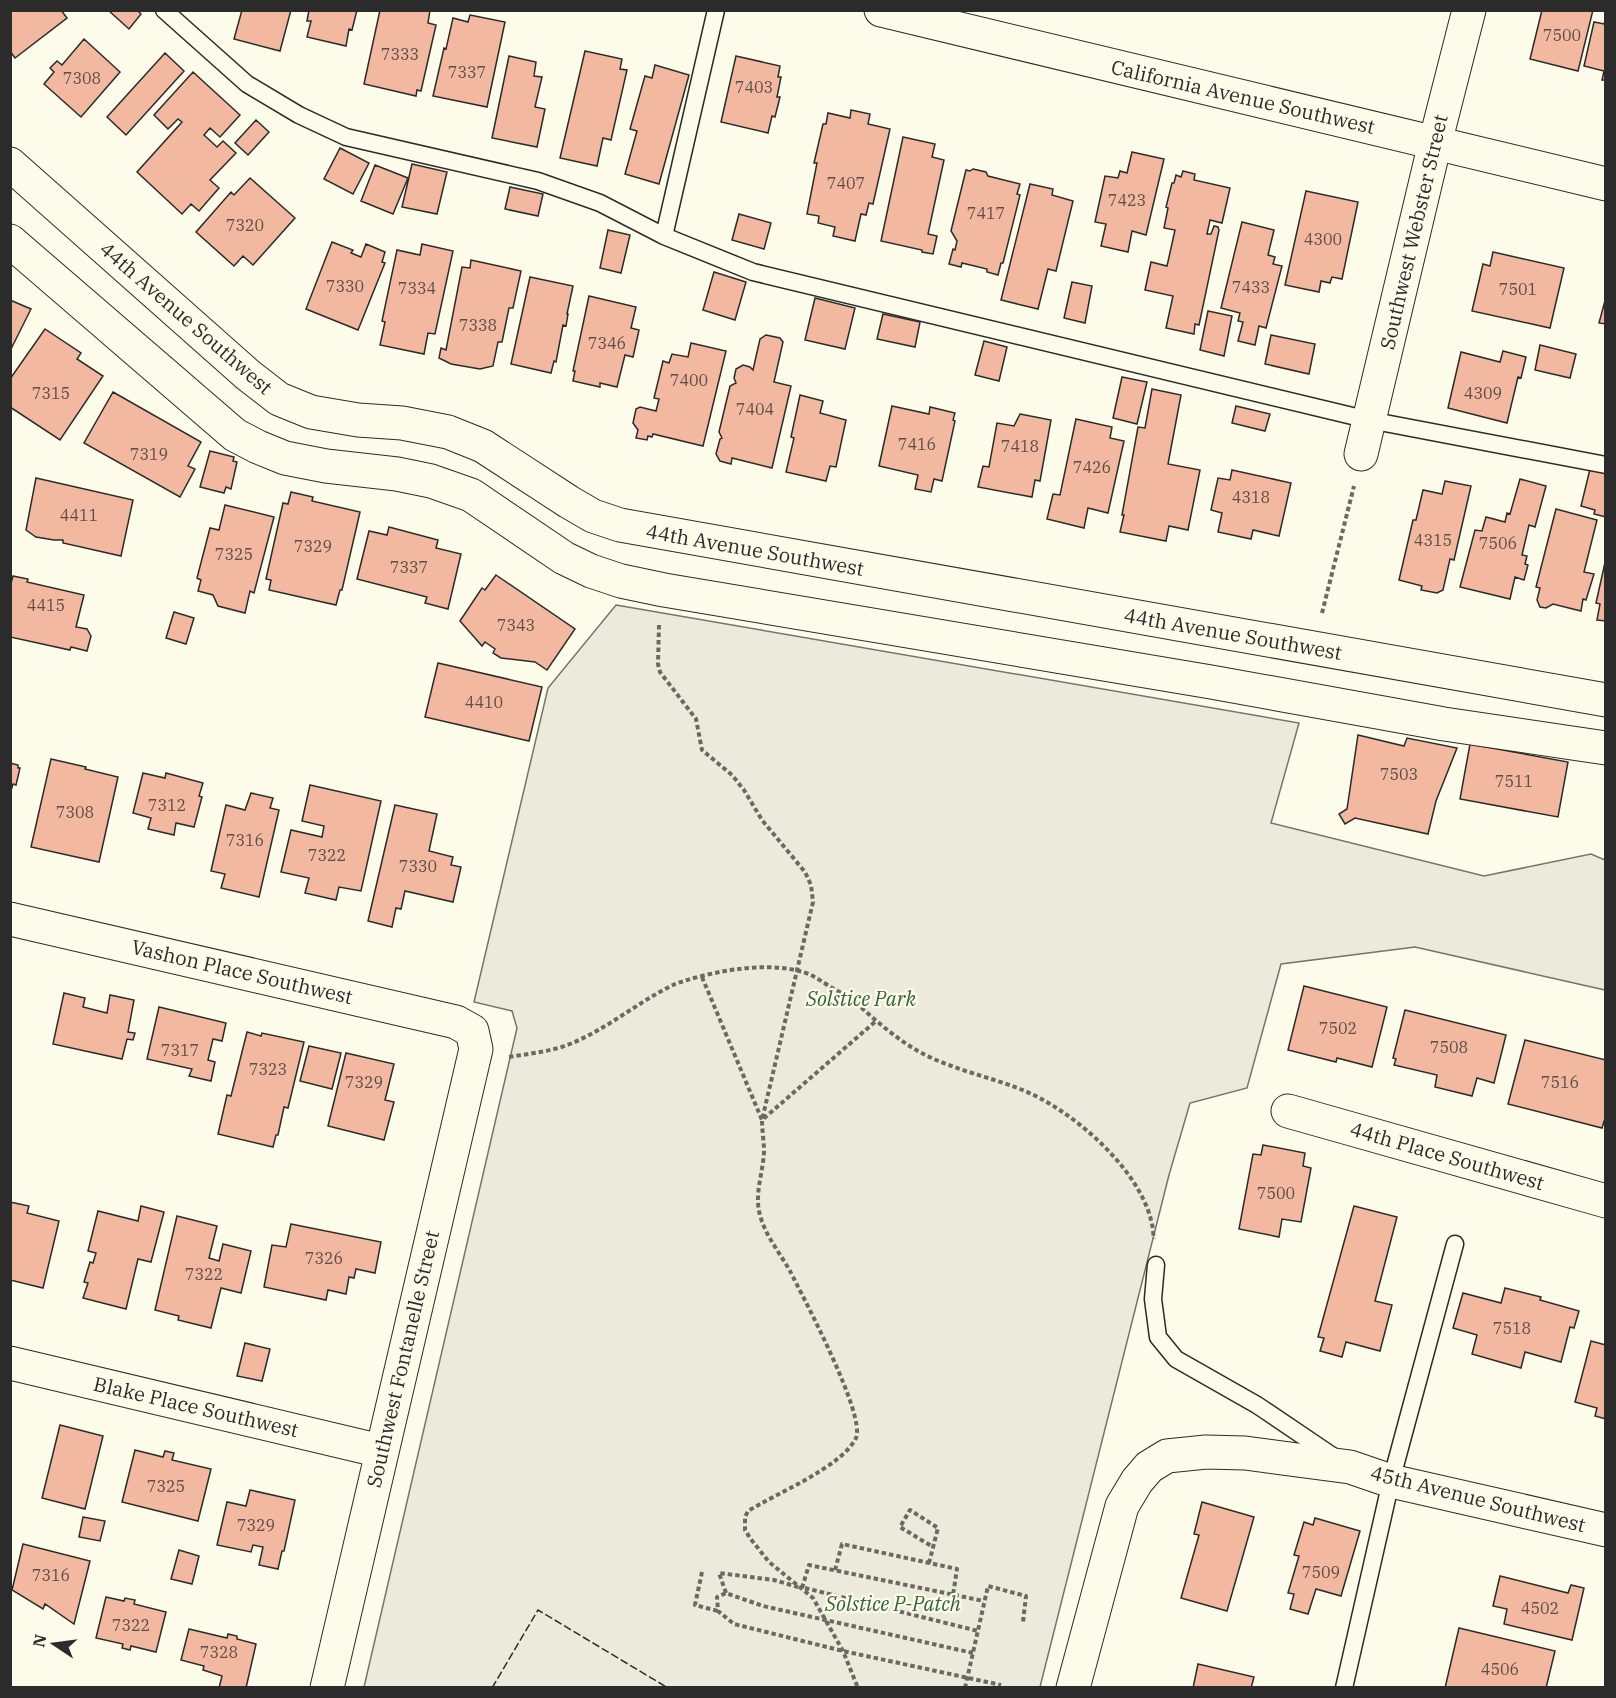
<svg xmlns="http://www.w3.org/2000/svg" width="1616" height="1698" font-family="'IBM Plex Serif',serif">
  <rect width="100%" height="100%" fill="#fdfbea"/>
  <!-- green -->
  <path fill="#ecebdb" stroke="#74746e" stroke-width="1.5" d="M616,605l683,118 -28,100 213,53 107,-22 14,6v130l-190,-43 -134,17 -34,124 -57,15 -21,72 -129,512h-676l153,-659 -5,-17 -38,-9 74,-314z"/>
  <!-- building -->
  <path fill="#f2b8a0" stroke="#2b2b2b" stroke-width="1.5" d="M10,10h51l6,8 -52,40 -5,-7z
    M108,10h29l4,4 -12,15z
    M242,10h49l-11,41 -46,-12z
    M309,10h48l-5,20 -3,-1 -3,17 -39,-9 4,-16h-4z
    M380,10h50l-2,13 8,2 -15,66 -4,-1 -1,6 -52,-12z
    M1542,10h51l-15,61 -48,-12z
    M470,15l35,7 -18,85 -54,-11 11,-48 2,1 7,-31 15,4z
    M1606,18v62h-4l2,-9 -20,-5 10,-44 10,2z
    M84,39l36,33 -39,45 -37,-33 10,-12 -4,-4 7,-7 5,4z
    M585,51l37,8 -2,10 7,1 -16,70 -8,-2 -6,28 -37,-8z
    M165,53l19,18 -58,64 -19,-18z
    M509,56l27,6 -2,14 8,1 -7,30 10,2 -8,38 -45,-9z
    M736,56l44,10 -2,11h3l-4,20h3l-5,20 -3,-1 -4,17 -47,-11z
    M655,65l34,10 -30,109 -34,-10 12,-43 -7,-2 15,-53 7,2z
    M193,72l47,43 -20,22 -10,-9 -6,7 13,12 6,-6 13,12 -26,27 9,8 -20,23 -8,-7 -9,10 -45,-42 45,-50 -4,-3 -10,10 -14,-14z
    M851,110l19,4 -2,10 22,5 -17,75 -4,-1 -3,12 -5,-1 -6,27 -22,-5 2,-9 -17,-4 1,-7 -12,-2 10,-51h-3l9,-39h3l2,-11 22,5z
    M256,120l13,12 -21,23 -13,-12z
    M903,137l32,7 -3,13 12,3 -16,74 9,2 -4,18 -11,-2v-2l-41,-9z
    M340,148l29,15 -16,31 -29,-15z
    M1132,152l32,7 -18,76 -14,-4 -4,21 -27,-6 5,-22 -11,-2 10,-46 13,2 2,-7 7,2z
    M412,164l35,8 -10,42 -35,-7z
    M375,165l33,13 -15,36 -32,-13z
    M973,169l13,3 2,4 32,8 -3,10 3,1 -17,68h-2l-3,12 -11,-3v-3l-25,-6 -1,4 -12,-3 4,-15 2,1 2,-9 -6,-10 15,-61 4,1z
    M1183,171l12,3 -1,6 36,8 -8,35 -12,-3 -3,14h4l3,-8 4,1 1,3 -20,95 -4,-1 -1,10 -28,-6 7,-32 -28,-6 6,-28 16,4 8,-36 -11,-2 4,-20 -2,-1 6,-24h2l2,-8 5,2z
    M250,178l45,40 -42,47 -10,-9 -9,10 -38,-34 35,-40 3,3z
    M1030,184l23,5 -1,6 21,6 -17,70 -8,-2 -10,40 -37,-9z
    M510,187l33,7 -5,22 -33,-7z
    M1306,191l52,11 -16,77 -10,-2 -2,6 -9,-2 -2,11 -34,-7z
    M739,214l32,9 -7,26 -32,-9z
    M1242,222l32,8 -6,25 7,2 -2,7 9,2 -16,62 -7,-2 -4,19 -17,-4 5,-19 -5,-1 2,-8 -19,-5z
    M608,230l22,5 -9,38 -21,-5z
    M332,242l21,8 -2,3 10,4 5,-13 19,8 -3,10 3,1 -27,67 -52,-21z
    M422,244l31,7 -18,83 -7,-1 -4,21 -44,-9 5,-23 -3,-1 15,-71 23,5z
    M1493,252l71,16 -14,60 -78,-17 11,-47 7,2z
    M471,260l50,11 -8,37h-4l-7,34h-4l-5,24 -13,3 -29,-5 -12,-6 2,-10 5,2 16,-83 8,1z
    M714,272l32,10 -11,38 -32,-10z
    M530,277l43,9 -6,28h1l-2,12 -3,-1 -7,37 -2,-1 -3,12 -40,-9z
    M1072,282l20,4 -7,37 -21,-5z
    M589,296l47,11 -5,21 8,2 -6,27 -8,-2 -8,32 -17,-4v4l-27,-6 2,-10h-2z
    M1606,297v27l-7,-1z
    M815,298l40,10 -10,41 -40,-9z
    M10,300l21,9 -21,42z
    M1208,311l24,5 -8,40 -24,-6z
    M883,314l37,8 -5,25 -38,-8z
    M45,329l36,24 -4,6 26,17 -43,64 -50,-33v-28z
    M766,335l14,3 3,4 -9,40 17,4 -19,82 -40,-10 -1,6 -11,-3 -4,-7 4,-15 2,-1 -3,-6 11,-46 6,-3 -2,-5 2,-9 7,-4 7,2 3,3 7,-31z
    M1271,335l44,9 -6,30 -44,-10z
    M984,341l23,6 -8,34 -24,-6z
    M691,343l35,8 -23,95 -50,-12 -1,3 -4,-1 -1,4 -11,-2 2,-8 -5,-7 3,-14 4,-2 16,4 3,-12 -5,-1 9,-37 6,2 3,-9 16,3z
    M1540,345l36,9 -6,24 -35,-8z
    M1503,351l23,6 -5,21 -3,-1 -11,46 -59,-15 13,-56 39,10z
    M1122,377l25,5 -10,42 -24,-6z
    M1152,389l29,6 -13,69 32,6 -12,60 -19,-4 -3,15 -46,-9 4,-17h-2l16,-88 7,1z
    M113,392l88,50 -13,24 7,3 -15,28 -96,-54z
    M800,395l23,6 -3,12 26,7 -10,47 -6,-1 -4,15 -40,-9 8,-34 -3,-1z
    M892,406l37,8 1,-7 25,6 -2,7 2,1 -13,60 -8,-2 -3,13 -16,-3 3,-14 -39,-9z
    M1236,406l34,8 -5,17 -33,-8z
    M1020,414l31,6 -11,61 -5,-1 -3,17 -54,-10 5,-21 6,1 8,-44 17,3z
    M1076,419l36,8 -2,11 14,3 -16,72 -20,-5 -4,20 -37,-9 6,-25 7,1z
    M210,451l24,6 -1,4 4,1 -6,27 -5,-2 -2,6 -24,-6z
    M1590,469l16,3v45l-12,-3 1,-4 -14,-4z
    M1232,470l59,13 -12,53 -26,-6 -2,9 -33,-7 4,-19 -11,-3 7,-32 12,2z
    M36,478l97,22 -12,56 -58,-13v-3h-9l-18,-3 -10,-7z
    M1520,479l26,7 -11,41 -6,-2 -7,30 5,1 -2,8 3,1 -4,15 -9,-3 -5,22 -50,-12 15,-57 7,1 4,-14 19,5 2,-9 3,1z
    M1445,481l26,5 -17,74 -4,-1 -7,31 -6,3 -16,-3 1,-4 -23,-6 14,-60h3l7,-30 19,4z
    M291,492l22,5 -1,4 48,11 -18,78h-2l-4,15 -67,-15 2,-10 -5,-1 17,-76 5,1z
    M225,505l49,12 -20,76 -4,-2 -5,22 -27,-7 -5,-11 -15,-4 3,-11 -4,-2 13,-50 9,2z
    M1556,509l41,11 -13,52 10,2 -8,26 -3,-1 -2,12 -28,-7 -7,4 -6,-1 -3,-7 3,-12 -4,-1z
    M389,527l49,13 -2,8 25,6 -13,55 -23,-6 2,-6 -70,-18 12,-48 18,4z
    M1606,558v63l-9,-1 3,-16 -4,-1z
    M496,575l79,54 -28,41 -12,-8 -34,-4 -8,-5 2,-4 -10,-7 -3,4 -22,-25 22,-33 3,2z
    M13,576l15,3 -1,3 57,13 -8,32 11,2 4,7 -4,15 -16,-4 -1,3 -60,-13v-50z
    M174,612l20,6 -8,26 -20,-6z
    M438,663l104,24 -13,54 -104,-24z
    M1358,735l46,11 3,-8 50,10 -21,53 -8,33 -73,-16 -10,6 -6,-10 8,-5z
    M1470,744l98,18 -10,55 -98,-18z
    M51,759l35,8 -1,2 33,8 -19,85 -68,-15z
    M10,763l8,2v3h2l-4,17 -3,-1 -3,10z
    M143,773l22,5 1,-5 37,10 -4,13 3,1 -8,30 -18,-4 -2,12 -26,-6 3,-11 -18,-5z
    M310,785l71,16 -20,90 -22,-4 -3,13 -31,-7 4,-15 -28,-6 10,-42 31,7 2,-11 -22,-5z
    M251,793l22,5 -3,10 9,2 -20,87 -38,-9 4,-14 -14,-3 15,-66 19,5z
    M395,805l42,9 -8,37 24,6 -2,8 10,2 -8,35 -48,-11 -4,18 -5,-1 -4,19 -24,-6z
    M1304,986l83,21 -15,60 -35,-9 -1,4 -48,-12z
    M64,993l21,5 -2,9 24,6 3,-18 24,5 -6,32 7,1 -2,7 -6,-1 -5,20 -69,-15z
    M159,1007l67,16 -4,18 -9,-2 -5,21 7,2 -4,19 -22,-5 3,-7 -45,-10z
    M1405,1010l101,25 -12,48 -17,-5 -5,18 -37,-9 2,-12 -43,-10 2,-6 -3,-1z
    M247,1032l14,4 1,-3 42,9 -16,66 -4,-1 -6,28h-2l-3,12 -55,-13 9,-39 4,1z
    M1525,1040l81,20v55l-4,13 -94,-24z
    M309,1046l32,7 -9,36 -32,-8z
    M346,1053l48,11 -9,36 9,2 -10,38 -56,-14z
    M1263,1145l42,8 -2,13 8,2 -10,54 -19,-3 -3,18 -40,-8 14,-75 8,1z
    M10,1202l19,4 -2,7 32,8 -16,67 -33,-8z
    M141,1206l23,6 -13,50 -13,-3 -12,50 -43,-11 5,-15 -4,-1 6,-20 3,1 3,-10 -8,-2 10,-40 40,10z
    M1354,1206l43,11 -22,84 17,4 -12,46 -34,-9 -4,15 -22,-6 4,-13 -6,-1z
    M177,1216l40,10 -8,32 10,3 4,-17 28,7 -10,42 -20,-5 -10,40 -33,-8 1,-4 -24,-6z
    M291,1224l90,18 -6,31 -19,-4 -2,9 -5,-1 -3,17 -18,-4 -2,10 -62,-13 8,-42 14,2z
    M1505,1288l36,9 -1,3 39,11 -5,17 -4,-1 -9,35 -36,-10 -4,16 -49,-14 5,-19 -24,-7 10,-35 38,10z
    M1591,1341l15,4v74l-11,-3 2,-8 -22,-6z
    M245,1343l25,6 -8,32 -25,-5z
    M60,1425l43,11 -18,73 -43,-11z
    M135,1450l28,7 2,-6 9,2 -2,7 39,9 -13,52 -76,-19z
    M250,1490l45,10 -11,51h-2l-4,18 -19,-4 4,-18 -10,-2 -2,7 -34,-7 10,-43 19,4z
    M1202,1502l52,15 -27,94 -46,-13 18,-63 -5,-1z
    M83,1517l22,4 -5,20 -21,-4z
    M1315,1518l45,13 -19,65 -25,-7 -8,25 -18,-5 4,-15 -6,-1 11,-37 -5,-1 10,-33 9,3z
    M23,1544l67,17 -16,63 -29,-20 -2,5 -31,-19z
    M179,1550l20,6 -7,28 -21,-5z
    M1500,1576l68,17 3,-8 13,3 -12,52 -68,-16 3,-15 -14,-3z
    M106,1597l18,4 1,-3 10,2 -1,4 32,8 -10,40 -25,-6 -1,4 -8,-2 1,-4 -27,-6z
    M1459,1628l96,23 -9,37h-101z
    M189,1629l38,9 1,-4 9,2v3l19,5 -10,44h-27l3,-12 -19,-6 1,-4 -23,-6z
    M1198,1664l56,13 -3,11h-58z"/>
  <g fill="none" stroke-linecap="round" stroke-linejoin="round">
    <defs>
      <path id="lane" d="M164,10l83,74 52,31 47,22 192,44 62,22 64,33 89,36 616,148 237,45
        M664,236l52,-226
        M1156,1265l-3,34 5,38 18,22 81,46 80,54
        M1344,1688l47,-207 64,-237"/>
      <path id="street" d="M10,164l238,211 31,24 32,13 47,8 44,3 46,9 35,14 86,56 24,14 27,9 986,175
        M10,241l225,194 23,12 27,11 41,8 71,8 34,7 40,14 93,63 27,13 30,10 43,9 547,92 233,42 162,24
        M1361,454l74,-311 34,-133
        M10,919l446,103 16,9 4,18 -149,639
        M1288,1111l318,90
        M10,1363l371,88
        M1073,1688l49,-182 15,-25 12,-14 18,-11 39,-4 39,1 105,14 41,14 215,49"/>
      <path id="secondary" d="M881,10l725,174"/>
    </defs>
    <!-- lane casing -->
    <use href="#lane" stroke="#2b2b2b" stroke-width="19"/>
    <!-- street casing -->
    <use href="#street" stroke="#2b2b2b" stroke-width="35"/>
    <!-- secondary casing -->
    <use href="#secondary" stroke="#2b2b2b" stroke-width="35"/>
    <!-- path -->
    <path stroke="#6a6964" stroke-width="4" stroke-dasharray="4.5 3" stroke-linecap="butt" d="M1322,613l32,-127
      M659,625l-1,39 2,8 36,47 6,31 30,25 12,15 18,30 43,52 6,13 2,17 -51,218c0,11 2,21 2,32 -1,21 -10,43 -4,63 5,20 20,38 30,56 13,26 76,144 66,167 -14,29 -81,56 -108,73l-3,6v13l5,8 19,24 44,36 30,53 15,37
      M702,977l60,143 114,-99
      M509,1057c24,-4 48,-6 70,-17 33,-15 61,-39 94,-55 16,-7 48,-14 66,-16 23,-3 51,-3 72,6 8,4 16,10 23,14 7,4 14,8 20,12 20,18 41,37 64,50 32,18 69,25 102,38 50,19 118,78 131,131 2,6 2,13 3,19
      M929,1563l9,-35 -28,-18 -10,17 33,20
      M835,1570l7,-26 115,25 -4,26
      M702,1572l-7,33 23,6
      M802,1588l7,-23 175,36
      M805,1588l173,43
      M726,1593l-7,-20 55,7 24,7
      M973,1653l-210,-47 -37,-13 -9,4 1,14 16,13 109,27 158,34
      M965,1688l23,-102 38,10 -3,26"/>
    <!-- lane -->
    <use href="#lane" stroke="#fdfbea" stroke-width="16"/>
    <!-- street -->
    <use href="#street" stroke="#fdfbea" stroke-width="33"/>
    <!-- secondary -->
    <use href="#secondary" stroke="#fdfbea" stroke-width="33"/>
    <!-- fence -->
    <path stroke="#2b2b2b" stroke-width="1.5" stroke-dasharray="8 3" stroke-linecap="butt" d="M492,1688l46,-78 130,78"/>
  </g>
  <g text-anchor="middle" stroke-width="4.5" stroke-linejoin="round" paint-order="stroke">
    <!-- number labels -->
    <g font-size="16" fill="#5d4e48">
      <text x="1562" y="41">7500</text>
      <text x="400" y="60">7333</text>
      <text x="467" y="78">7337</text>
      <text x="82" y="84">7308</text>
      <text x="754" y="93">7403</text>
      <text x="846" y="189">7407</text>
      <text x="1127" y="206">7423</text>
      <text x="986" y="219">7417</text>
      <text x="245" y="231">7320</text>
      <text x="1323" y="245">4300</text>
      <text x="345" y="292">7330</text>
      <text x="1251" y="293">7433</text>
      <text x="417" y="294">7334</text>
      <text x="1518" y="295">7501</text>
      <text x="478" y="331">7338</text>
      <text x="607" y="349">7346</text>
      <text x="689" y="386">7400</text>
      <text x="51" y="399">7315</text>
      <text x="1483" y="399">4309</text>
      <text x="755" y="415">7404</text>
      <text x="917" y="450">7416</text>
      <text x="1020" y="452">7418</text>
      <text x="149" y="460">7319</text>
      <text x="1092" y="473">7426</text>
      <text x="1251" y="503">4318</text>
      <text x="79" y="521">4411</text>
      <text x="1433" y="546">4315</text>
      <text x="1498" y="549">7506</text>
      <text x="313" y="552">7329</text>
      <text x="234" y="560">7325</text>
      <text x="409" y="573">7337</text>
      <text x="46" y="611">4415</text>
      <text x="516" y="631">7343</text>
      <text x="484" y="708">4410</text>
      <text x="1399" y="780">7503</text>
      <text x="1514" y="787">7511</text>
      <text x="167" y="811">7312</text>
      <text x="75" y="818">7308</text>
      <text x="245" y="846">7316</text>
      <text x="327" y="861">7322</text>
      <text x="418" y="872">7330</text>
      <text x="1338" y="1034">7502</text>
      <text x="1449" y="1053">7508</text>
      <text x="180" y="1056">7317</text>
      <text x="268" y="1075">7323</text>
      <text x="364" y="1088">7329</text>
      <text x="1560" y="1088">7516</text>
      <text x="1276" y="1199">7500</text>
      <text x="324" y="1264">7326</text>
      <text x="204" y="1280">7322</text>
      <text x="1512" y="1334">7518</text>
      <text x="166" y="1492">7325</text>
      <text x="256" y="1531">7329</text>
      <text x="1321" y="1578">7509</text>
      <text x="51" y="1581">7316</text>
      <text x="1540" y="1614">4502</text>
      <text x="131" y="1631">7322</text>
      <text x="219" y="1658">7328</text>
      <text x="1500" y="1675">4506</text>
    </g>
    <!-- street labels -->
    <g font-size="20" fill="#2b2b2b" stroke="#fdfbea">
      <text transform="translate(1243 97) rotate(13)" y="7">California Avenue Southwest</text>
      <text transform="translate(1414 232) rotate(-77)" y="7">Southwest Webster Street</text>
      <text transform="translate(186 318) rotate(41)" y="7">44th Avenue Southwest</text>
      <text transform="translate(755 550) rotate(10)" y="7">44th Avenue Southwest</text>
      <text transform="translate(1233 634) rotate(10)" y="7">44th Avenue Southwest</text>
      <text transform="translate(242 972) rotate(13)" y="7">Vashon Place Southwest</text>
      <text transform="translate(1447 1156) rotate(16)" y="7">44th Place Southwest</text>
      <text transform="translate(403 1359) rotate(-77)" y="7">Southwest Fontanelle Street</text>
      <text transform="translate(196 1407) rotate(13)" y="7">Blake Place Southwest</text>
      <text transform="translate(1478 1499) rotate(14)" y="7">45th Avenue Southwest</text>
    </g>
    <!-- park labels -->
    <g font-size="20" font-style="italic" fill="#34623c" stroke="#fdfbea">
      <text x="861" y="1006">Solstice Park</text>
      <text x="893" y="1611">Solstice P-Patch</text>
    </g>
  </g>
  <!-- border -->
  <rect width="1616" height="1698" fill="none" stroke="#2b2b2b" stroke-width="24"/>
  <!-- north arrow -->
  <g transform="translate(54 1644) rotate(283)" stroke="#fdfbea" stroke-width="4.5" paint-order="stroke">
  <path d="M0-4.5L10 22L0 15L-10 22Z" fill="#2b2b2b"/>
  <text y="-9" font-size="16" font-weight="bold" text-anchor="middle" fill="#2b2b2b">N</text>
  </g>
</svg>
